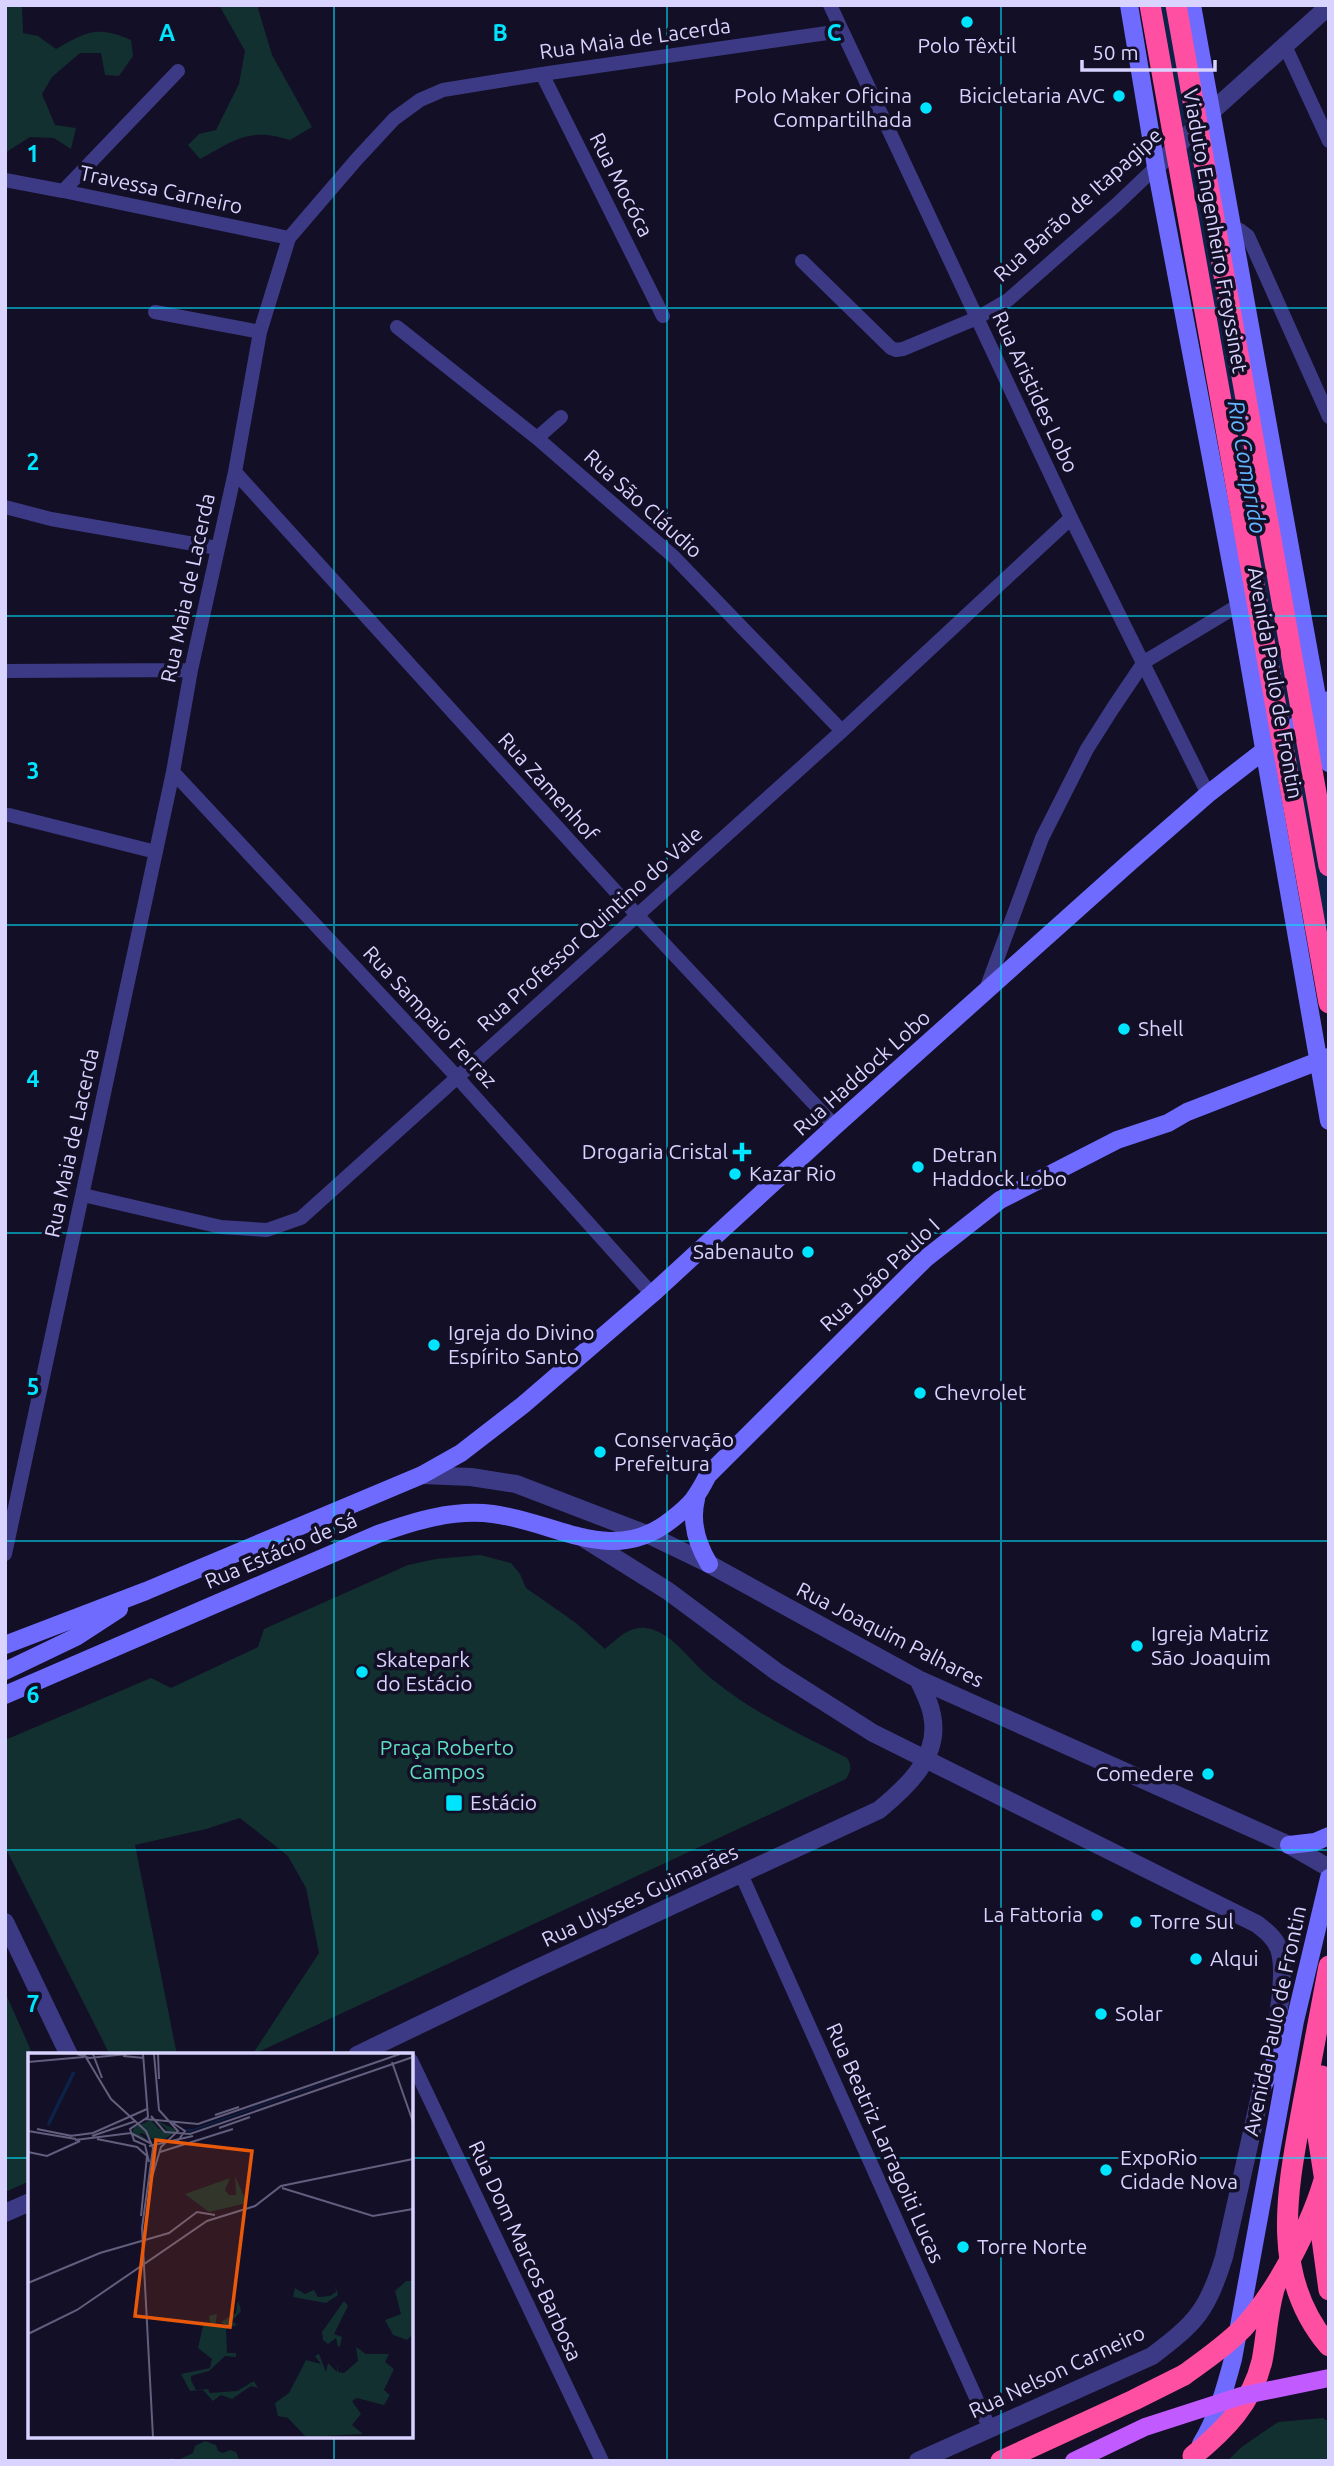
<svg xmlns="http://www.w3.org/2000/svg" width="1334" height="2466" font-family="Ubuntu,sans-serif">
  <rect width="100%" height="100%" fill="#130f26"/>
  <!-- green -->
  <path fill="#12302f" d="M5,5h17l1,28 15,3 18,13c30,-17 40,-24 75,-9l2,16 -14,20 -14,-1 -4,-22h-21l-28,24 -10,17 13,31 21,3 -5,21 -17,-11 -24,-1 -25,16z
    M219,5h38l15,50 40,72 -22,13c-41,-13 -55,0 -90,19l-12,-14 11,-11 17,-4 23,-46 6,-33z
    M480,1555l31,8 9,11 6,14 50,35 29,26c12,-10 24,-23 41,-21 24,3 42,30 59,45 42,37 93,60 142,85 5,8 4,13 -1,21l-594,276 67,-102 -13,-65 -18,-32 -48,-38 -34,11 -71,16 42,210h-67l-105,-208v-107l146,-62 20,10 87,-41 6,-18 144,-64 28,-6z
    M5,1992l28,63h-3v126l-25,11z
    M1323,2418l6,4v39h-102l16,-15 35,-24z
    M205,2441l11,4 2,6 5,2 7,-3 6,2 4,9h-74l6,-3 6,2 15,-7 2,-7z"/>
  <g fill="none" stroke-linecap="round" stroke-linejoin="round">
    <!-- river -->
    <path stroke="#0c2248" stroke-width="32" d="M1165,5l164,923"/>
    <!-- minor -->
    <path stroke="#3d3a85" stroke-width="14" d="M830,5l241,513 137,276
      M1285,46l44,95
      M178,71l-115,120 226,47
      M542,74l121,242
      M5,180l58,11
      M1231,229l9,1 8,6 81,181
      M802,261l89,87 5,2 7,-1 74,-31 31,-18 108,-95 40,-38
      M155,312l105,20
      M397,327l140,111 137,119 168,174
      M537,438l24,-21
      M235,472l402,443 198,211
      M5,507l46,12 166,29
      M5,671l186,-1
      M173,772l284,305 195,217
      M9,815l147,37
      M985,992l57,-154 45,-89 26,-41 31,-46 95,-57
      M83,1195l138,32 46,3 34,-12 541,-487 229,-213
      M5,1554l168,-782 18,-102 44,-198 25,-140 29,-94 67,-78 38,-41 26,-19 23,-10 99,-16 299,-43
      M741,1874l249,555
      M411,2060l191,401"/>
    <!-- tertiary -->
    <path stroke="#3d3a85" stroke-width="18" d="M1156,167l54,-54 119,-107
      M422,1475l49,2 45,7 133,51 60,29 209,115 371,166 40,23
      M585,1539l83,52 109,81 96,61 384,191c9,7 18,14 22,25 7,20 0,64 -4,84
      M5,1922l64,133
      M357,2055l174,-84 348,-161c28,-23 62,-54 53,-95 -2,-13 -9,-25 -14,-36
      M5,2213l25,-11
      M918,2461l234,-105c44,-33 56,-46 72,-99l40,-179"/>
    <!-- secondary -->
    <path stroke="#6f6bff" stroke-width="18" d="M1129,5l27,162 83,438 90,516
      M1192,5l137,758
      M696,1499c-6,24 1,45 13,65
      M5,1645l141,-54 276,-116 39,-22 62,-48 129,-111 183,-168 295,-264 78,-68 121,-94
      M5,1671l71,-34 43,-28
      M5,1695l373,-161c37,-13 75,-25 115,-20 64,8 119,53 178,6 21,-16 25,-22 37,-45l217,-216 75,-59 117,-60 51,-17 19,-11 142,-55
      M1289,1845l26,-3 14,-6
      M1278,2019l1,31
      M1261,2090l26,-53
      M1201,2444c16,-26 24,-55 32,-85l62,-338 34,-143"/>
    <!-- motorway -->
    <path stroke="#ff4fa3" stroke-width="21" d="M1329,1966c-9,46 -17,92 -26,138 -15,83 -35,171 26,242
      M1322,2076l-5,54 12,77
      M1323,2194l-2,37 8,59
      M1193,2456c32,-26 59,-53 69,-95 5,-25 5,-50 13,-75
      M1001,2461l133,-61 50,-25"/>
    <!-- primary-bridge -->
    <path stroke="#c25bff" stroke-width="18" d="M1074,2461l71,-34 96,-31 88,-18"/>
    <!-- motorway-bridge -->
    <path stroke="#ff4fa3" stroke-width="21" d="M1150,5l179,998
      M1176,5l153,861
      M1184,2375c21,-15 41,-29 59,-47 37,-40 75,-115 86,-167"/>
  </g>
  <!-- grid -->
  <path fill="none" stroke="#00e5ff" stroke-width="2" stroke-opacity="0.55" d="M334,5v2050M667,5v2456M1001,5v2456M5,308h1324M5,616h1324M5,925h1324M5,1233h1324M5,1541h1324M5,1850h1324M5,2158h25M411,2158h918M334,2436v25"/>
  <!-- markers -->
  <g fill="#00e5ff" stroke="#130f26" stroke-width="2.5">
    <circle cx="967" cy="22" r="7"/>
    <circle cx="1119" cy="96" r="7"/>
    <circle cx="926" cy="108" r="7"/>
    <circle cx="1124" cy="1029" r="7"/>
    <path d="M738.5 1141.5h7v7h7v7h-7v7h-7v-7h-7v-7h7z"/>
    <circle cx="918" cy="1167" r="7"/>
    <circle cx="735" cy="1174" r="7"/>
    <circle cx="808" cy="1252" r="7"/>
    <circle cx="434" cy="1345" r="7"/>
    <circle cx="920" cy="1393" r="7"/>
    <circle cx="600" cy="1452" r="7"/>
    <circle cx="1137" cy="1646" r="7"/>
    <circle cx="362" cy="1672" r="7"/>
    <circle cx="1208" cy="1774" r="7"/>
    <rect x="445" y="1794" width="18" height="18" rx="3.5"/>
    <circle cx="1097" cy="1915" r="7"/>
    <circle cx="1136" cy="1922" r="7"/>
    <circle cx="1196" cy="1959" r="7"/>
    <circle cx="1101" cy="2014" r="7"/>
    <circle cx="1106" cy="2170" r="7"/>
    <circle cx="963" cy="2247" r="7"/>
  </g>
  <g text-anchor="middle" stroke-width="7" stroke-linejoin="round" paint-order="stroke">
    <!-- street labels -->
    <g font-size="21" fill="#d9d4ff" stroke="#130f26">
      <text transform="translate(635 39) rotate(-8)" y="7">Rua Maia de Lacerda</text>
      <text transform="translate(621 185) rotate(63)" y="7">Rua Mocóca</text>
      <text transform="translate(161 190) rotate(12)" y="7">Travessa Carneiro</text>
      <text transform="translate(1078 205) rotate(-42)" y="7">Rua Barão de Itapagipe</text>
      <text transform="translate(1215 231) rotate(80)" y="7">Viaduto Engenheiro Freyssinet</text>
      <text transform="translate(1035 392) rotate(65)" y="7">Rua Aristides Lobo</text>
      <text transform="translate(643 504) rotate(42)" y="7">Rua São Cláudio</text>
      <text transform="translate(188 588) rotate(-78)" y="7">Rua Maia de Lacerda</text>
      <text transform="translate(1275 683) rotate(80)" y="7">Avenida Paulo de Frontin</text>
      <text transform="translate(548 787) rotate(48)" y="7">Rua Zamenhof</text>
      <text transform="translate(590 929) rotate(-42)" y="7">Rua Professor Quintino do Vale</text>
      <text transform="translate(430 1017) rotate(47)" y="7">Rua Sampaio Ferraz</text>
      <text transform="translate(862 1073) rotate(-42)" y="7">Rua Haddock Lobo</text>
      <text transform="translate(72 1143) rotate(-78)" y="7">Rua Maia de Lacerda</text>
      <text transform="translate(880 1275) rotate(-43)" y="7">Rua João Paulo I</text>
      <text transform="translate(281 1551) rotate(-23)" y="7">Rua Estácio de Sá</text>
      <text transform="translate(890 1635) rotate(27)" y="7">Rua Joaquim Palhares</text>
      <text transform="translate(640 1896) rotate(-25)" y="7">Rua Ulysses Guimarães</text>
      <text transform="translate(1275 2021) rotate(-78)" y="7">Avenida Paulo de Frontin</text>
      <text transform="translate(885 2143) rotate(66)" y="7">Rua Beatriz Larragoiti Lucas</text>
      <text transform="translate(525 2251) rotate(65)" y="7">Rua Dom Marcos Barbosa</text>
      <text transform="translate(1057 2372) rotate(-25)" y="7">Rua Nelson Carneiro</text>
    </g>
    <!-- poi labels -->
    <g font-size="21" fill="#d9d4ff" stroke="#130f26" text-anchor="start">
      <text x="967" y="53" text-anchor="middle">Polo Têxtil</text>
      <text x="912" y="103" text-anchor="end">Polo Maker Oficina<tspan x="912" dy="24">Compartilhada</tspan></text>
      <text x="1105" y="103" text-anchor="end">Bicicletaria AVC</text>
      <text x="1138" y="1036">Shell</text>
      <text x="728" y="1159" text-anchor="end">Drogaria Cristal</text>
      <text x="932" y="1162">Detran<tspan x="932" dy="24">Haddock Lobo</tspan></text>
      <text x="749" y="1181">Kazar Rio</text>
      <text x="794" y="1259" text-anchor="end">Sabenauto</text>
      <text x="448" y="1340">Igreja do Divino<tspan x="448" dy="24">Espírito Santo</tspan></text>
      <text x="934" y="1400">Chevrolet</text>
      <text x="614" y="1447">Conservação<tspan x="614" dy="24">Prefeitura</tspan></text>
      <text x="1151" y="1641">Igreja Matriz<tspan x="1151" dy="24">São Joaquim</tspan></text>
      <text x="376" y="1667">Skatepark<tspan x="376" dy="24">do Estácio</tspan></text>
      <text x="1194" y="1781" text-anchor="end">Comedere</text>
      <text x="470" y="1810">Estácio</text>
      <text x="1083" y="1922" text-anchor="end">La Fattoria</text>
      <text x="1150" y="1929">Torre Sul</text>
      <text x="1210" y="1966">Alqui</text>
      <text x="1115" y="2021">Solar</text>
      <text x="1120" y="2165">ExpoRio<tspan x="1120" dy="24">Cidade Nova</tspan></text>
      <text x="977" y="2254">Torre Norte</text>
    </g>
    <!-- park labels -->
    <g font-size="21" fill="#5fe0c0" stroke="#130f26">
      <text x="447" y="1755">Praça Roberto<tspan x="447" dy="24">Campos</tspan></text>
    </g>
    <!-- water labels -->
    <g font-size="23" font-style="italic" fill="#62b6ff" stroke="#130f26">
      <text transform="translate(1247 467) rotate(80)" y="8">Rio Comprido</text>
    </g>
  </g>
  <!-- overview -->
  <g transform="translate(28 2053)">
    <rect width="385" height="385" fill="#130f26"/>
    <path d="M123,67l8,9 9,1 -13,-10 22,10 -17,13 -18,-10 -3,1 9,6 -16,-5 2,-8zM207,123l12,27 -38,9 -24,-18 45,-16 -5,12 4,5h7zM378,228h7v53l-6,6 -14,-5 -8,-15 16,-6 -6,-23zM307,232l3,10 -12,8 -33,-6 2,-9 10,6 9,-4 4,7 12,-1 6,-4zM210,247l3,11 -9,10 5,4 -11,4 1,24h9v4l-11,-1 -16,15 -18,5v4l5,10 12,-1 2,4 27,-2 17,-10 4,7 -7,-2 -19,13 -11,-4 -8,6 -10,-11 -13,1 -9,-17 29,-6 2,-9 -14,-11 5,-22 8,-1 -2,-9 8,-2 -2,13h13l-7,-5 15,-9zM316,248l4,5 -14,28 8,3 -2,9 -2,1 -2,-9 -8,6 -5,-4 -1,-8zM328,294l10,7h23l-4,8 9,7 -10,21 6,5 -6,10 -27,-7 -5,3 9,13 -9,11 11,9 -57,3 -18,-19 -10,-2 -3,-13 14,-10 17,-33 15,4 -6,-8 4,-2 7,18 2,-9 9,9 1,-9v9l6,1 14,-12z" fill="#12302f"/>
    <path d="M378,1l-217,78 -4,-3h8z" fill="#0c2248"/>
    <path fill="none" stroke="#0c2248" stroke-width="3.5" d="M20,72l26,-53"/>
    <path fill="none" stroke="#625e7d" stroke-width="2" d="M49,1l12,4 38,-4M56,1l27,45 35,32 7,17 -11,80 11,209M65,1l9,24M130,1l1,25M95,3l21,2M0,9l56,-5M364,9l21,60M187,62l24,-8M123,63l14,16 25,2 223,-77M117,66l53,5 202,-70M145,70l12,8 -8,11M191,75l31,-11M9,76l35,7M0,78l48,8M42,83l23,-3 54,-24M64,83l44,-15M69,86l40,8 10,9 -6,60M47,87l56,-7 19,10M105,87l12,5 4,17M106,87l-4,-11 18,-12 -5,-63M121,93l44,-10M0,99l19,4 33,-15M132,99l73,-23M122,131l11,-37 17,-16 -19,-21 -5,-56M254,135l91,28 40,-7M0,230l72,-30 69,-20 28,-21 18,3M0,281l49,-24 130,-89 48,-15 26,-20 132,-27"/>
    <path fill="#e8590c" fill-opacity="0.15" stroke="#e8590c" stroke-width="3.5" d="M128,87l96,11 -22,176 -95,-11z"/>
    <rect width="385" height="385" fill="none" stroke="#d9d4ff" stroke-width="3.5"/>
  </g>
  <g font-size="23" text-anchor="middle" font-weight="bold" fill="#00e5ff" stroke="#130f26" stroke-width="7" stroke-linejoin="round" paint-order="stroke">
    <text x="167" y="41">A</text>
    <text x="500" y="41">B</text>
    <text x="834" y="41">C</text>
    <text x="33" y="162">1</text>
    <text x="33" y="470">2</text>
    <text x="33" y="779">3</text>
    <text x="33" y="1087">4</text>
    <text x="33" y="1395">5</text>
    <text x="33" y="1703">6</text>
    <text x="33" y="2012">7</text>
  </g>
  <!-- border -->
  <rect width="1334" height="2466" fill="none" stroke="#d9d4ff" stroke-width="14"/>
  <!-- scale -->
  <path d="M1082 60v10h133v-10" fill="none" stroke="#d9d4ff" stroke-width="3.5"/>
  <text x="1092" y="60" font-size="21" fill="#d9d4ff" stroke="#130f26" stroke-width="5" paint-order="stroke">50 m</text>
</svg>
